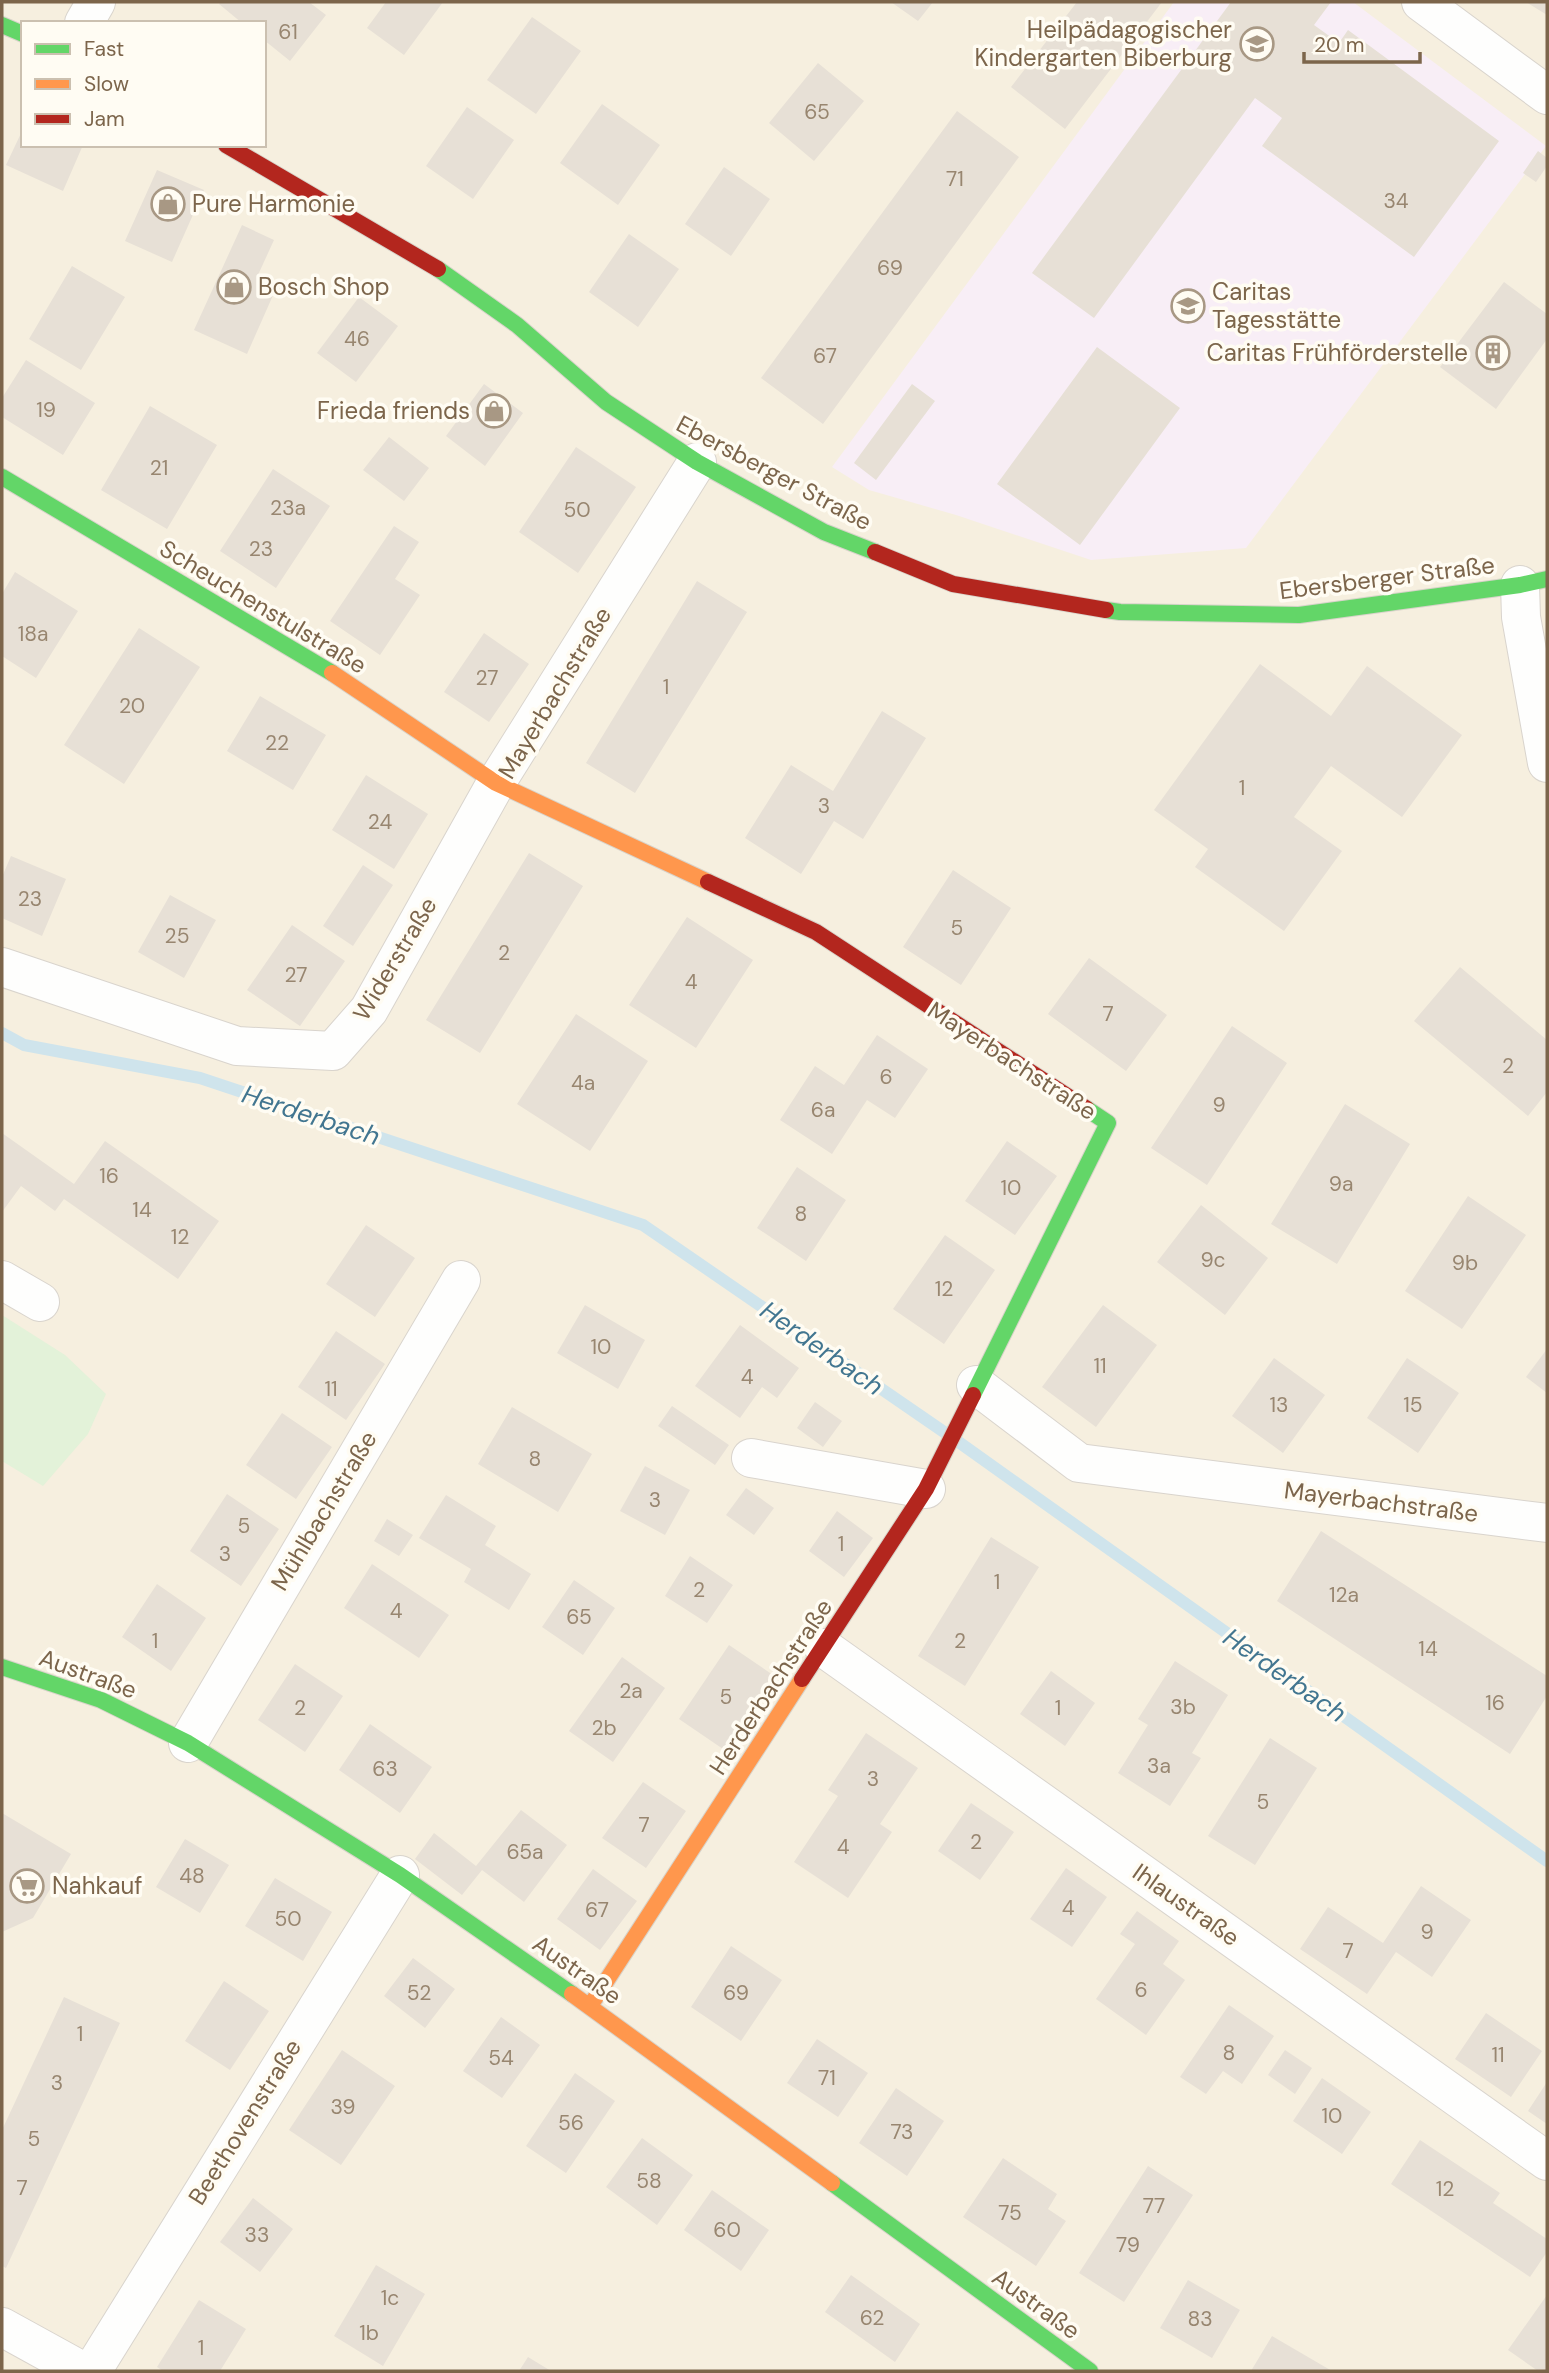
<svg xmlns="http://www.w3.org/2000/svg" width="1549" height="2373" font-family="'DM Sans',sans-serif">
  <rect width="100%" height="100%" fill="#faf7ef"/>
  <!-- residential -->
  <path fill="#f6efdf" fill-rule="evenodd" d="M2,2h1545v2369h-1545zM23,23h241v122h-241z"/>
  <!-- education -->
  <path fill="#f8eef6" d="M1174,2h179l193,144 -300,402 -155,12 -135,-45 -87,-25 -37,-23z"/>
  <!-- green -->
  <path fill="#e3f2d9" d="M2,1315l63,40 41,39 -18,40 -45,52 -41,-25z"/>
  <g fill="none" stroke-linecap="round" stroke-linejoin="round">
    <!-- stream -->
    <path stroke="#cfe4ec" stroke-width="12" d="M2,1033l22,12 176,33 443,147 317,218 587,418"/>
  </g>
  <!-- building -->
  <path fill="#e7e0d6" d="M221,2h88l17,13 -36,46 -26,-21v-17h-22l-23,-19z
    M386,2h57l-39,53 -37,-27z
    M891,2h42l-15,19z
    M1077,2h85l-97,127 -54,-42z
    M1231,2h100l-17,23 25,18 9,-13 151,111 -85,116 -152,-111 20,-28 -27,-20 -161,220 -62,-45z
    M1526,2h21v13z
    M532,17l49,34 -45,63 -49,-34z
    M818,63l46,38 -50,60 -45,-38z
    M602,104l58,41 -42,60 -58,-42z
    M467,107l47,33 -41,59 -47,-33z
    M957,111l62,46 -196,267 -62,-46z
    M23,129v16h60l-20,46 -57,-26z
    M1538,151l9,7v8l-11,16 -13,-9z
    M724,167l46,32 -39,57 -46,-32z
    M157,170l47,20 -32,72 -47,-21z
    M242,225l32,15 -16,35 20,9 -31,70 -53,-24z
    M629,234l50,35 -41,58 -49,-35z
    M72,266l53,31 -44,73 -52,-31z
    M1504,282l43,32v25l-51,70 -56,-42z
    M359,297l39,29 -42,56 -39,-29z
    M1097,347l83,61 -100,137 -83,-61z
    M26,360l69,43 -32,52 -61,-38v-19z
    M484,384l39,29 -38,53 -39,-30z
    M912,384l23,17 -59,79 -22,-17z
    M150,406l67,39 -50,84 -66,-39z
    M389,437l40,31 -25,33 -41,-31z
    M576,447l60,40 -58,86 -59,-41z
    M273,469l57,37 -54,82 -56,-37z
    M394,526l25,16 -24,37 25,16 -40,60 -50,-34z
    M15,572l63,39 -42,67 -34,-22v-62z
    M697,581l50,31 -112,181 -49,-30z
    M139,628l61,39 -76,117 -60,-39z
    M484,633l45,31 -40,58 -45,-30z
    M1260,664l71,52 36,-50 95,69 -60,82 -71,-51 -37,51 48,34 -58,80 -89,-64 13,-18 -54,-39z
    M260,696l66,39 -33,55 -66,-39z
    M882,711l44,27 -63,101 -29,-18 -33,53 -56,-36 46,-73 42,26z
    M366,775l62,39 -34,55 -62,-39z
    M529,853l54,33 -103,167 -54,-33z
    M11,856l55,23 -24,57 -40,-18v-41z
    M363,865l30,20 -40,61 -30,-20z
    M953,870l58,38 -50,77 -58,-38z
    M170,895l46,25 -32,58 -46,-26z
    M687,917l66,43 -57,88 -67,-43z
    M292,925l53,36 -45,65 -53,-36z
    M1089,958l78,57 -41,56 -78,-57z
    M1460,967l87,73v52l-19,24 -114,-95z
    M576,1014l72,47 -58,90 -73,-47z
    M1232,1026l55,37 -80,122 -56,-37z
    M877,1035l51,34 -33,49 -28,-18 -35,54 -52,-34 35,-54 29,19z
    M1345,1104l65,40 -73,120 -66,-40z
    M2,1133l72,51 31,-43 114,80 -41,58 -114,-80 -9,12 -34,-25 -19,26z
    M1007,1141l50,35 -42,59 -50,-34z
    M797,1167l49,33 -40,61 -49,-33z
    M1468,1196l58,39 -64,94 -57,-38z
    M1201,1205l67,53 -43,57 -68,-53z
    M366,1225l49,33 -40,59 -49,-33z
    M945,1235l50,35 -51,74 -51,-35z
    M585,1305l60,35 -27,49 -61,-36z
    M1103,1305l54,40 -61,82 -54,-40z
    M740,1325l59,43 -22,30 -15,-11 -22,31 -45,-32z
    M336,1331l49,33 -39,56 -48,-33z
    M1547,1349v44l-21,-16z
    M1274,1358l51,37 -42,58 -51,-37z
    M1407,1358l52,35 -41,60 -51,-35z
    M815,1402l27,19 -19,26 -26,-19z
    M672,1406l57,39 -14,20 -57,-39z
    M512,1407l80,47 -34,58 -80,-48z
    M282,1413l50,34 -36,52 -50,-34z
    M645,1466l45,24 -25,45 -45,-24z
    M746,1488l28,20 -20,27 -28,-20z
    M227,1494l52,35 -38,57 -51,-35z
    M446,1495l50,31 -11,19 46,29 -22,36 -45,-28 7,-13 -52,-31z
    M837,1511l36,27 -29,39 -35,-26z
    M387,1519l26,16 -14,21 -25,-15z
    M1321,1531l226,145v20l-37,58 -233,-153z
    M991,1537l48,30 -74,119 -47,-30z
    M690,1556l43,29 -26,38 -42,-27z
    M372,1564l77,51 -30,43 -75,-50z
    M574,1580l41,28 -32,47 -41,-28z
    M157,1584l49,34 -35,53 -49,-34z
    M729,1645l44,30 -50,74 -44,-30z
    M622,1657l43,31 -52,74 -44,-31z
    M1175,1661l53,34 -36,58 9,5 -31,48 -52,-33 30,-48 -10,-6z
    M295,1664l48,32 -38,56 -47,-32z
    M1051,1671l44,32 -30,43 -45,-32z
    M370,1724l62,43 -32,46 -61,-43z
    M866,1733l52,35 -38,56 12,8 -44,66 -54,-36 44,-66 -10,-6z
    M1270,1738l47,30 -62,97 -47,-29z
    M643,1782l43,29 -40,57 -44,-30z
    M971,1803l43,29 -34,48 -42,-29z
    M521,1810l46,35 -43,57 -42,-32 -20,25 -47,-36 19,-26 42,33z
    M2,1813l69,41 -38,64 -31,14z
    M185,1839l44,26 -29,48 -44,-26z
    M1066,1868l41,29 -35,50 -42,-28z
    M593,1869l44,32 -37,49 -43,-31z
    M275,1878l57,34 -29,49 -58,-35z
    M1421,1886l50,34 -39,57 -36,-25 -29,42 -67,-45 28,-42 55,36z
    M1137,1911l42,30 -16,23 22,16 -39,55 -50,-36 39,-55 -15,-10z
    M731,1946l51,34 -41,61 -50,-34z
    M413,1958l42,31 -30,39 -41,-32z
    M224,1981l45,30 -39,59 -45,-29z
    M64,1997l56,26 -114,245 -4,-2v-136z
    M1229,2005l45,31 -32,48 -19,-13 -17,23 -26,-17z
    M1486,2013l56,38 -31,46 -56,-38z
    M501,2017l39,28 -38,53 -39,-27z
    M817,2039l51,34 -30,44 -51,-34z
    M342,2050l53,36 -54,79 -52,-35z
    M1285,2050l27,18 -17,26 -27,-19z
    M575,2073l40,28 -49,72 -40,-27z
    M1322,2078l49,34 -29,42 -49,-33z
    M1547,2082v42l-19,-13z
    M896,2088l48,33 -37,55 -48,-33z
    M642,2138l51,37 -36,50 -51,-38z
    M1420,2140l80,53 -7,10 54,36v13l-17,25 -139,-93z
    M1003,2158l54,36 -9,15 18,12 -30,45 -73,-49z
    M1148,2166l45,29 -69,107 -45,-29z
    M712,2190l57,40 -28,41 -57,-41z
    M253,2198l40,31 -33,43 -40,-30z
    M376,2265l49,29 -42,72 -49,-30z
    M851,2275l69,49 -25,38 -70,-50z
    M1188,2280l52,30 -28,48 -52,-30z
    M1547,2295v76h-9l-30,-21z
    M199,2300l47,29 -26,42h-57l-6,-4z
    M1272,2336l60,35h-81z
    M528,2357l23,14h-32z"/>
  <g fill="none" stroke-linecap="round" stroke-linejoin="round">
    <defs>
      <path id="street" d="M1421,2l126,93
        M84,23l12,-21
        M1520,585l1,32 26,146
        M2,967l235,79 96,5 36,-41 127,-227 201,-321
        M2,1280l38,22
        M976,1385l103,78 468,60
        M751,1458l175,31
        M824,1648l723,513
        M188,1743l273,-463
        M2,2327l80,44
        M92,2371l308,-496"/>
      <path id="fast" d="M2,25l21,9
        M438,269l79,56 89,77 91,60 127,70 51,20
        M2,477l330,196
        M1106,610l14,2 179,3 221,-30 27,-6
        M973,1395l135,-272 -21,-14
        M2,1667l99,33 87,43 212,132 172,119
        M832,2183l258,188"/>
      <path id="slow" d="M332,673l164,110 212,99
        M572,1994l260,189
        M590,2006l212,-327"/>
      <path id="jam" d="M226,145l212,124
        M875,552l78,32 153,26
        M708,882l108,50 271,177
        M802,1679l124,-190 47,-94"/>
    </defs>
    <!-- street casing -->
    <use href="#street" stroke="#d9d4cd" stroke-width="40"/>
    <!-- fast casing -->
    <use href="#fast" stroke="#d8d3ca" stroke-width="18"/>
    <!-- slow casing -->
    <use href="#slow" stroke="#d8d3ca" stroke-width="18"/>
    <!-- jam casing -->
    <use href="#jam" stroke="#d8d3ca" stroke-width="18"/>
    <!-- street -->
    <use href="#street" stroke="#fefefd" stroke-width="38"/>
    <!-- fast -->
    <use href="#fast" stroke="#63d668" stroke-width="16"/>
    <!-- slow -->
    <use href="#slow" stroke="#ff974d" stroke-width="16"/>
    <!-- jam -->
    <use href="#jam" stroke="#b3261e" stroke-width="16"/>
  </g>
  <!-- icons -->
  <defs>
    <symbol id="school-ring" viewBox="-11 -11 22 22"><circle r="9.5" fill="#fffcf3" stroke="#a89884" stroke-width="1.5"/><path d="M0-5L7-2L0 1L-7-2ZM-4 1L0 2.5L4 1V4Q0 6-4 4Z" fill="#a89884"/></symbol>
    <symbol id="shop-ring" viewBox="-11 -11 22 22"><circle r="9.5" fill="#fffcf3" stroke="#a89884" stroke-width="1.5"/><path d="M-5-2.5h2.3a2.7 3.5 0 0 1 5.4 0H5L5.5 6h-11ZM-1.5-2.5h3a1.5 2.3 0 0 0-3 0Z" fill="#a89884"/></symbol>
    <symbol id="building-ring" viewBox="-11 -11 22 22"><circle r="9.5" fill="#fffcf3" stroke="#a89884" stroke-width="1.5"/><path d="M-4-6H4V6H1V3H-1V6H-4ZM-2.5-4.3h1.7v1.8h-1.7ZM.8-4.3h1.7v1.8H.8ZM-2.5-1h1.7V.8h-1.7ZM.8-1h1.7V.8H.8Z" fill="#a89884"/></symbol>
    <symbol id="supermarket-ring" viewBox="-11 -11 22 22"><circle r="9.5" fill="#fffcf3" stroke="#a89884" stroke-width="1.5"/><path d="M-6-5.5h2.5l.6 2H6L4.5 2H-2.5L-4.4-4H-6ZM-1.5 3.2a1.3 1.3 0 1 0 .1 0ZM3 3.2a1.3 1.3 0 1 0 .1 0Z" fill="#a89884"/></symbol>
  </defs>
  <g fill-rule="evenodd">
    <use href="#school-ring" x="1238" y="25" width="38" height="38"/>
    <use href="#shop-ring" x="149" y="185" width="38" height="38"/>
    <use href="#shop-ring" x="215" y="268" width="38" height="38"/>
    <use href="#school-ring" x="1169" y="287" width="38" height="38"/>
    <use href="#building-ring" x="1474" y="334" width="38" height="38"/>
    <use href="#shop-ring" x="475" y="392" width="38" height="38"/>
    <use href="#supermarket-ring" x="8" y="1867" width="38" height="38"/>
  </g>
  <g text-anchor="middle" stroke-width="7" stroke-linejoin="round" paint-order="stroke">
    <!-- number labels -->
    <g font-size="21" fill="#988670">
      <text x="288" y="39">61</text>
      <text x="817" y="119">65</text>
      <text x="955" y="186">71</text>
      <text x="1396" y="208">34</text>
      <text x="890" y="275">69</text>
      <text x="357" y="346">46</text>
      <text x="825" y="363">67</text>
      <text x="46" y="417">19</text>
      <text x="159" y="475">21</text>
      <text x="288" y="515">23a</text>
      <text x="577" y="517">50</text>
      <text x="261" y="556">23</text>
      <text x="33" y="641">18a</text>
      <text x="487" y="685">27</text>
      <text x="666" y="694">1</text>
      <text x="132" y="713">20</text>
      <text x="277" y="750">22</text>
      <text x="1242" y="795">1</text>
      <text x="824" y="813">3</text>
      <text x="380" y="829">24</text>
      <text x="30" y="906">23</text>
      <text x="957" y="935">5</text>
      <text x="177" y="943">25</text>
      <text x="504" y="960">2</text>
      <text x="296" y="982">27</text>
      <text x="691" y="989">4</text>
      <text x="1108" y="1021">7</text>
      <text x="1508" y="1073">2</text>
      <text x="886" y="1084">6</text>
      <text x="583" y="1090">4a</text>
      <text x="1219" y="1112">9</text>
      <text x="823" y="1117">6a</text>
      <text x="109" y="1183">16</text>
      <text x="1341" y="1191">9a</text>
      <text x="1011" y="1195">10</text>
      <text x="142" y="1217">14</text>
      <text x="801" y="1221">8</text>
      <text x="180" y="1244">12</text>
      <text x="1213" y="1267">9c</text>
      <text x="1465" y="1270">9b</text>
      <text x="944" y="1296">12</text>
      <text x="601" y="1354">10</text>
      <text x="1100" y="1373">11</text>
      <text x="747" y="1384">4</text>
      <text x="331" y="1396">11</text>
      <text x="1279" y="1412">13</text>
      <text x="1413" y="1412">15</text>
      <text x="535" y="1466">8</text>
      <text x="655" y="1507">3</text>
      <text x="244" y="1533">5</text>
      <text x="841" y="1551">1</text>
      <text x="225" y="1561">3</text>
      <text x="997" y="1589">1</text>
      <text x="699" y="1597">2</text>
      <text x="1344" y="1602">12a</text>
      <text x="396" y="1618">4</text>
      <text x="579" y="1624">65</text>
      <text x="155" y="1648">1</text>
      <text x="960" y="1648">2</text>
      <text x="1428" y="1656">14</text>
      <text x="631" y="1698">2a</text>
      <text x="726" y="1704">5</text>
      <text x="1495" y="1710">16</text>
      <text x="1183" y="1714">3b</text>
      <text x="300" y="1715">2</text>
      <text x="1058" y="1715">1</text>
      <text x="604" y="1735">2b</text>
      <text x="1159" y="1773">3a</text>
      <text x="385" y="1776">63</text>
      <text x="873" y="1786">3</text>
      <text x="1263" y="1809">5</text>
      <text x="644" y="1832">7</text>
      <text x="976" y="1849">2</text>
      <text x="843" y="1854">4</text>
      <text x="525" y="1859">65a</text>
      <text x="192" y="1883">48</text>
      <text x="1068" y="1915">4</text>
      <text x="597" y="1917">67</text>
      <text x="288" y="1926">50</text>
      <text x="1427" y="1939">9</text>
      <text x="1348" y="1958">7</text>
      <text x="1141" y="1997">6</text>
      <text x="419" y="2000">52</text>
      <text x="736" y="2000">69</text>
      <text x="80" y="2041">1</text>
      <text x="1229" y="2060">8</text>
      <text x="1498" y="2062">11</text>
      <text x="501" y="2065">54</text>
      <text x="827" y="2085">71</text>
      <text x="57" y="2090">3</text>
      <text x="343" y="2114">39</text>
      <text x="1332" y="2123">10</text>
      <text x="571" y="2130">56</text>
      <text x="902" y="2139">73</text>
      <text x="34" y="2146">5</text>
      <text x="649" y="2188">58</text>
      <text x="22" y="2195">7</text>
      <text x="1445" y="2196">12</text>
      <text x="1154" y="2213">77</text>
      <text x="1010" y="2220">75</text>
      <text x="727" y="2237">60</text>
      <text x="257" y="2242">33</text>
      <text x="1128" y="2252">79</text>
      <text x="390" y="2305">1c</text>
      <text x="872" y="2325">62</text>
      <text x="1200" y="2326">83</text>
      <text x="369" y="2340">1b</text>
      <text x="201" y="2355">1</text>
    </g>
    <!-- poi labels -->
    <g font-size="24" fill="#7c654b" stroke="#fffcf3" text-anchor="start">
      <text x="1232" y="38" text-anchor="end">Heilpädagogischer<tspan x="1232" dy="28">Kindergarten Biberburg</tspan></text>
      <text x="192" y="212">Pure Harmonie</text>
      <text x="258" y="295">Bosch Shop</text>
      <text x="1212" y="300">Caritas<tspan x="1212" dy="28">Tagesstätte</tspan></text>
      <text x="1468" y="361" text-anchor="end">Caritas Frühförderstelle</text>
      <text x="470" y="419" text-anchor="end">Frieda friends</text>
      <text x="52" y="1894">Nahkauf</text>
    </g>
    <!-- street labels -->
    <g font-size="24" fill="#7c654b" stroke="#fffcf3">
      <text transform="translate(774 473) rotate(28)" y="8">Ebersberger Straße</text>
      <text transform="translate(1387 578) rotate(-7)" y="8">Ebersberger Straße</text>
      <text transform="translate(263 607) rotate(31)" y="8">Scheuchenstulstraße</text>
      <text transform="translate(555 693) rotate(-59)" y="8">Mayerbachstraße</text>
      <text transform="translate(395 959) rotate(-59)" y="8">Widerstraße</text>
      <text transform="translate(1012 1061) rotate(33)" y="8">Mayerbachstraße</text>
      <text transform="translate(1381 1502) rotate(7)" y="8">Mayerbachstraße</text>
      <text transform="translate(324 1511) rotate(-59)" y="8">Mühlbachstraße</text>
      <text transform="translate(88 1674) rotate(20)" y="8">Austraße</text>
      <text transform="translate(771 1687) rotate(-57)" y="8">Herderbachstraße</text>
      <text transform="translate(1186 1905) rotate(35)" y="8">Ihlaustraße</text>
      <text transform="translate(577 1970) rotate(35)" y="8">Austraße</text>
      <text transform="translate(245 2122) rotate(-58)" y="8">Beethovenstraße</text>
      <text transform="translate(1036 2304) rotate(36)" y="8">Austraße</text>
    </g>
    <!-- water labels -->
    <g font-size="26" font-style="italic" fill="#427690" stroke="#fffcf3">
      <text transform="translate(311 1115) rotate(18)" y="9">Herderbach</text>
      <text transform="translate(822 1348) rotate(35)" y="9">Herderbach</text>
      <text transform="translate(1285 1675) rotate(35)" y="9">Herderbach</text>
    </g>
  </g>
  <!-- border -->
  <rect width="1549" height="2373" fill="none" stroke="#7c654b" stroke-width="7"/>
  <!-- legend -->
  <rect x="21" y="21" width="245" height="126" fill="#fffcf3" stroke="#cbc0b0" stroke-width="2"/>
  <rect x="35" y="44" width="35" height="10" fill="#63d668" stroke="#cbc0b0" stroke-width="2"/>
  <text x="84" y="56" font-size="21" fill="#7c654b">Fast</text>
  <rect x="35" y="79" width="35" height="10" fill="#ff974d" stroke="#cbc0b0" stroke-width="2"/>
  <text x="84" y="91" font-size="21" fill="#7c654b">Slow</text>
  <rect x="35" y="114" width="35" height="10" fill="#b3261e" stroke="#cbc0b0" stroke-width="2"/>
  <text x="84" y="126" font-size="21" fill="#7c654b">Jam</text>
  <!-- scale -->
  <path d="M1304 52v10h116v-10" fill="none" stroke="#7c654b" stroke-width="3.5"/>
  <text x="1314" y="52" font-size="21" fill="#7c654b" stroke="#fffcf3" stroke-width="5" paint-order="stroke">20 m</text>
</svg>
